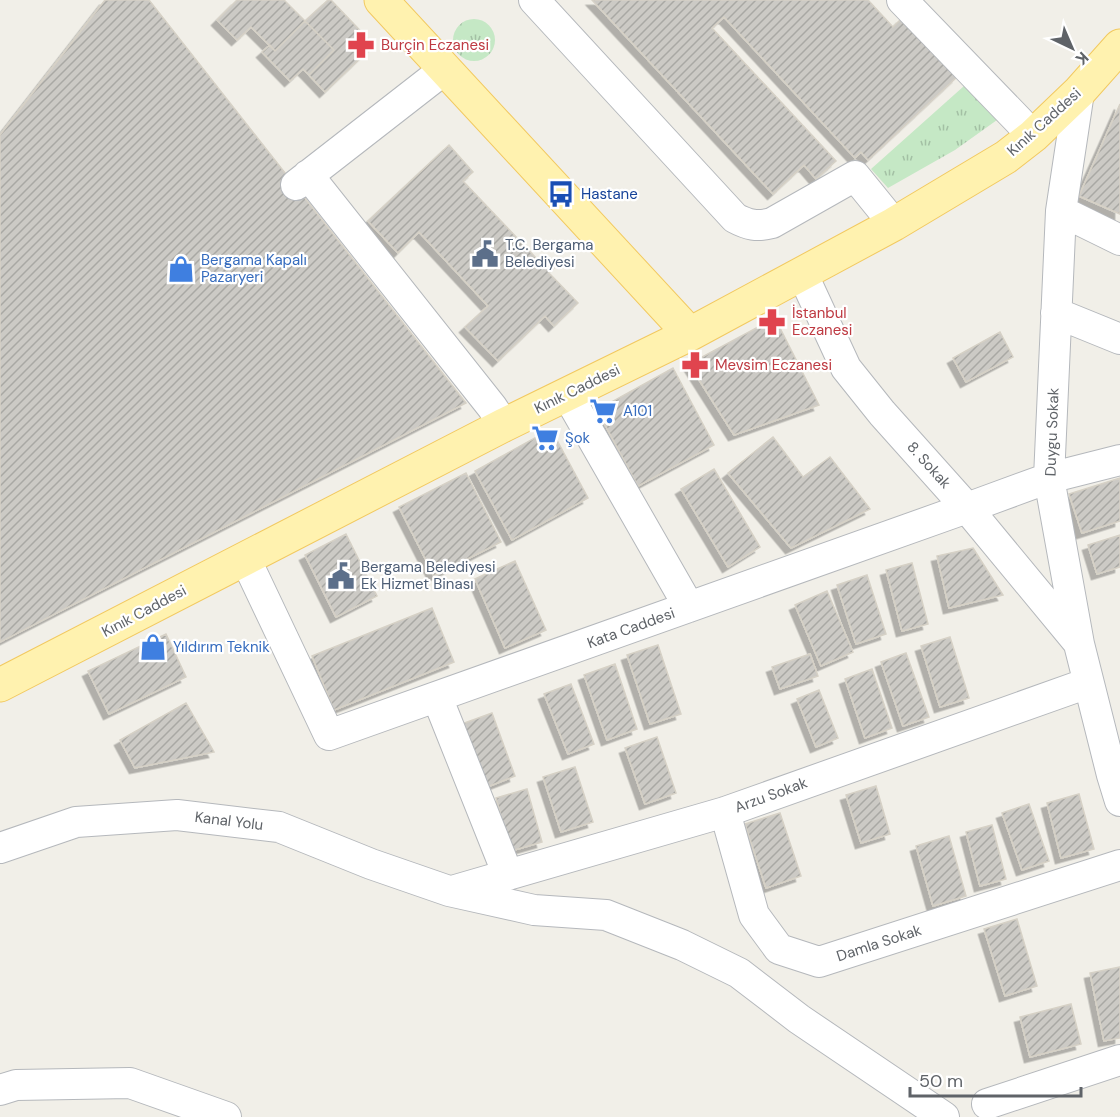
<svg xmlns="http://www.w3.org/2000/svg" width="1120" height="1117" font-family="'DM Sans',sans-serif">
  <defs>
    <pattern id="grass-tufts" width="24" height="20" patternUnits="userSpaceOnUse" patternTransform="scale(1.5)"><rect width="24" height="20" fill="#c5e8c5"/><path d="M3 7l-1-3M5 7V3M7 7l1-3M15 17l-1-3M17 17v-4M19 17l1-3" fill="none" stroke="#a3c0a4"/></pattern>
    <pattern id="building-hatch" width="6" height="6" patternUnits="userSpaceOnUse" patternTransform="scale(1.5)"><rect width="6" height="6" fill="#cccac5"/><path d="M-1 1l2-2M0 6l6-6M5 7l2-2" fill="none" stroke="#a9a8a4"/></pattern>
    <filter id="shadow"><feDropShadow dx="-5.5" dy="5.5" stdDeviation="0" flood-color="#0004"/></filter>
  </defs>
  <rect width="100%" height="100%" fill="#f1efe8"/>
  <!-- grass -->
  <path fill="url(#grass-tufts)" d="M453 40a21 21 0 1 1 42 0a21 21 0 1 1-42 0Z
    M964,86l33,34 -42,30 -67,38 -17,-19z"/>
  <!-- building -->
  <path fill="url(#building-hatch)" stroke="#d6d1c6" stroke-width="1.5" filter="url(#shadow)" d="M105,0h44l317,403 -466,239v-507z
    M237,0h47l21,21 -30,30 -24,-24 -14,13 -20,-20z
    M328,0h3l43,45 -49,47 -16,-17 25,-25 -29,-29z
    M592,0h276l25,27 9,-9 55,59 -89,83 -7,-8 -6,6 -131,-141 -12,11 124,133 -20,18 -12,-14 -31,29z
    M305,21l29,29 -25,25 -6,-6 -13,12 -28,-29 8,-7 5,6z
    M1120,104v110l-41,-18z
    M449,145l24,27 -10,9 74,78 5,-4 12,13 -5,5 29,30 -24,23 -9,-10 -47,45 -33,-34 23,-21 -69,-74 -21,21 -30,-32z
    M775,318l44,87 -85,30 -45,-71z
    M1000,332l13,25 -47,25 -13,-24z
    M673,368l41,77 -76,41 -41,-76z
    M551,429l37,69 -76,42 -37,-69z
    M773,437l30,40 27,-20 40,52 -79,39 -63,-75z
    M714,469l46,78 -32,20 -47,-78z
    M466,473l35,69 -67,34 -35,-69z
    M1120,478v43l-38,12 -13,-39z
    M346,534l31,62 -41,21 -31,-62z
    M1120,535v32l-23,7 -9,-29z
    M973,548l30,47 -54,13 -12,-52z
    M515,561l31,69 -41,18 -30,-69z
    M912,563l16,61 -26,7 -16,-61z
    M867,575l19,59 -30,10 -19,-59z
    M827,591l26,61 -32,14 -26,-61z
    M432,608l22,54 -120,48 -22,-54z
    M166,634l20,43 -77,37 -21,-43z
    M950,637l19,61 -29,9 -19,-61z
    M658,645l23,69 -31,10 -23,-69z
    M906,653l23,64 -26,9 -22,-64z
    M810,654l8,22 -38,13 -8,-22z
    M615,664l22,65 -30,11 -23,-65z
    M872,669l20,59 -27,10 -20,-59z
    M571,684l23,60 -26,10 -24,-60z
    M819,690l19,48 -22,9 -19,-48z
    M186,703l28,49 -79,16 -15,-28z
    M492,713l23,63 -33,13 -23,-64z
    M657,737l19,56 -31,11 -20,-56z
    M575,767l18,55 -32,10 -18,-55z
    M876,786l14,48 -29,9 -15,-48z
    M527,789l15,53 -31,9 -15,-53z
    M1079,794l15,55 -33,9 -14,-55z
    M1029,804l20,57 -27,9 -20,-57z
    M780,813l21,63 -35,12 -21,-64z
    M992,825l14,54 -26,7 -14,-54z
    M949,836l17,60 -33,10 -17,-60z
    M1017,919l20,67 -32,10 -21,-67z
    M1120,967v71l-16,3 -14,-68z
    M1071,1004l10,40 -51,13 -10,-40z"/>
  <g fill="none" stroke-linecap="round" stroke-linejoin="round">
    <defs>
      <path id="minor" d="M534,0l201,218c13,7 22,9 37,5l83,-47 39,48
        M902,0l116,120 15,16
        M1079,92l-18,119 -12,267 30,166 33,131 8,26
        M308,175l184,232 12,18
        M296,185l149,-116
        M1061,211l59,29
        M802,273l44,95 36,45 85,95 110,133
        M1056,313l64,26
        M567,394l122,213
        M245,558l84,177 638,-227 82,-30 71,-18
        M437,697l71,178
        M725,812l29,103 25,34 40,13 301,-97
        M0,848l76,-26 101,-7 102,12 92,37 78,27 85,19 72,5 76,30 57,28 60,46 145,98
        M452,891l273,-79 363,-129
        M0,1090l16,-5 114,-2 96,34
        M987,1104l133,-44"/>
      <path id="major" d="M381,0l309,334
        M0,685l504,-260 186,-91 204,-110 112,-67 27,-21 46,-44 41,-46"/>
    </defs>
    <!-- minor casing -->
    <use href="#minor" stroke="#b5b8bc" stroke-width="32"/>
    <!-- major casing -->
    <use href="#major" stroke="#f2c960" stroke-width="35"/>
    <!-- minor -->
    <use href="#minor" stroke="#fff" stroke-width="30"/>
    <!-- major -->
    <use href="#major" stroke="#fff2af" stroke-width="33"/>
  </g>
  <!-- icons -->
  <defs>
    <symbol id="pharmacy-bare" viewBox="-9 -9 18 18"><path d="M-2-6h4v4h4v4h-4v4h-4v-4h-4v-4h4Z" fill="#e0444e" stroke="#fff" stroke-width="2.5" paint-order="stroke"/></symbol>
    <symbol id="bus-bare" viewBox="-9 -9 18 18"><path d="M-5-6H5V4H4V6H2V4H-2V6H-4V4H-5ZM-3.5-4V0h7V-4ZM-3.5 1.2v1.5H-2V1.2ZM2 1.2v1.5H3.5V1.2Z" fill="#1a4fb4" stroke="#fff" stroke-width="2.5" paint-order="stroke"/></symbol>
    <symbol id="civic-bare" viewBox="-9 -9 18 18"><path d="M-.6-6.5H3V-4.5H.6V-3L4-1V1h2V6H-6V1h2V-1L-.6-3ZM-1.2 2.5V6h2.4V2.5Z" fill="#5c6f8a" stroke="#fff" stroke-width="2.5" paint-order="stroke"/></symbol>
    <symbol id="shop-bare" viewBox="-9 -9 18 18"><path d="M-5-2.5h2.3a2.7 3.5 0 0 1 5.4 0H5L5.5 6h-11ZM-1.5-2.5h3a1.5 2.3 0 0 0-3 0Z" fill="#3f7fe0" stroke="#fff" stroke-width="2.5" paint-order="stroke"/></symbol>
    <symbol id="supermarket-bare" viewBox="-9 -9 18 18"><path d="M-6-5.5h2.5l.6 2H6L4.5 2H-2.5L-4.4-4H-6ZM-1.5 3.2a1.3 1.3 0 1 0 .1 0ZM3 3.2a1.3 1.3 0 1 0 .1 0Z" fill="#3f7fe0" stroke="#fff" stroke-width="2.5" paint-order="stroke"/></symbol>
  </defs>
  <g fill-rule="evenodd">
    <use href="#pharmacy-bare" x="342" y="26" width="38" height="38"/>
    <use href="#bus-bare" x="542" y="175" width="38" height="38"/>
    <use href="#civic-bare" x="466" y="235" width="38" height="38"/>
    <use href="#shop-bare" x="162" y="250" width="38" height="38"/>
    <use href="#pharmacy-bare" x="753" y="303" width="38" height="38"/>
    <use href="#pharmacy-bare" x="676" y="346" width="38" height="38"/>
    <use href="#supermarket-bare" x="584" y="392" width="38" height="38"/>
    <use href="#supermarket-bare" x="526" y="419" width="38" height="38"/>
    <use href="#civic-bare" x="322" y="557" width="38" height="38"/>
    <use href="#shop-bare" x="134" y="628" width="38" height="38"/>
  </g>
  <g text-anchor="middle" stroke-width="4.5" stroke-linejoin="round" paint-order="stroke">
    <!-- health labels -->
    <g font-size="15" fill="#be3a42" stroke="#fff" text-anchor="start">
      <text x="381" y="50">Burçin Eczanesi</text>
      <text x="792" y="318">İstanbul<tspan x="792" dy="17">Eczanesi</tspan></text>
      <text x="715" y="370">Mevsim Eczanesi</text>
    </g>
    <!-- street labels -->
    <g font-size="15" fill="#5f6368" stroke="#fff">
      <text transform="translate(1044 122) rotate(-42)" y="5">Kınık Caddesi</text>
      <text transform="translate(577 389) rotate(-26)" y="5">Kınık Caddesi</text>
      <text transform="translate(1052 432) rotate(-88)" y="5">Duygu Sokak</text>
      <text transform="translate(929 465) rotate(48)" y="5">8. Sokak</text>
      <text transform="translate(144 611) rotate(-28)" y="5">Kınık Caddesi</text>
      <text transform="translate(631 628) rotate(-20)" y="5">Kata Caddesi</text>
      <text transform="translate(771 795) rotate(-20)" y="5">Arzu Sokak</text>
      <text transform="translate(229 821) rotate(7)" y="5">Kanal Yolu</text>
      <text transform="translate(879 943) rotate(-18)" y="5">Damla Sokak</text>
    </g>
    <!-- transit labels -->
    <g font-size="15" fill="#164399" stroke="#fff" text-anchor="start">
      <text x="581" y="199">Hastane</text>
    </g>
    <!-- service labels -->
    <g font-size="15" fill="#4e5e75" stroke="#fff" text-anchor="start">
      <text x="505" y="250">T.C. Bergama<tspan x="505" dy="17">Belediyesi</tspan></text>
      <text x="361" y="572">Bergama Belediyesi<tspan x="361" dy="17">Ek Hizmet Binası</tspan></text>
    </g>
    <!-- shop labels -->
    <g font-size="15" fill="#366cbe" stroke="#fff" text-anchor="start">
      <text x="201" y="265">Bergama Kapalı<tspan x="201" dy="17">Pazaryeri</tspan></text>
      <text x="623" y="416">A101</text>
      <text x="565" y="443">Şok</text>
      <text x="173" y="652">Yıldırım Teknik</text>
    </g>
  </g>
  <!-- north arrow -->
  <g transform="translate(1072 48) rotate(136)" stroke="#ffffff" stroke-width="4.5" paint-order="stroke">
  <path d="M0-4.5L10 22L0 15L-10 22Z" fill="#5f6368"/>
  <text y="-9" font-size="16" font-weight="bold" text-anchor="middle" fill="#5f6368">K</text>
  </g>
  <!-- scale -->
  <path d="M910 1087v9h171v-9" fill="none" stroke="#5f6368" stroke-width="3"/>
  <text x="919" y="1087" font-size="18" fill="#5f6368" stroke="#ffffff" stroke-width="4.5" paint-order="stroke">50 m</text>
</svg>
